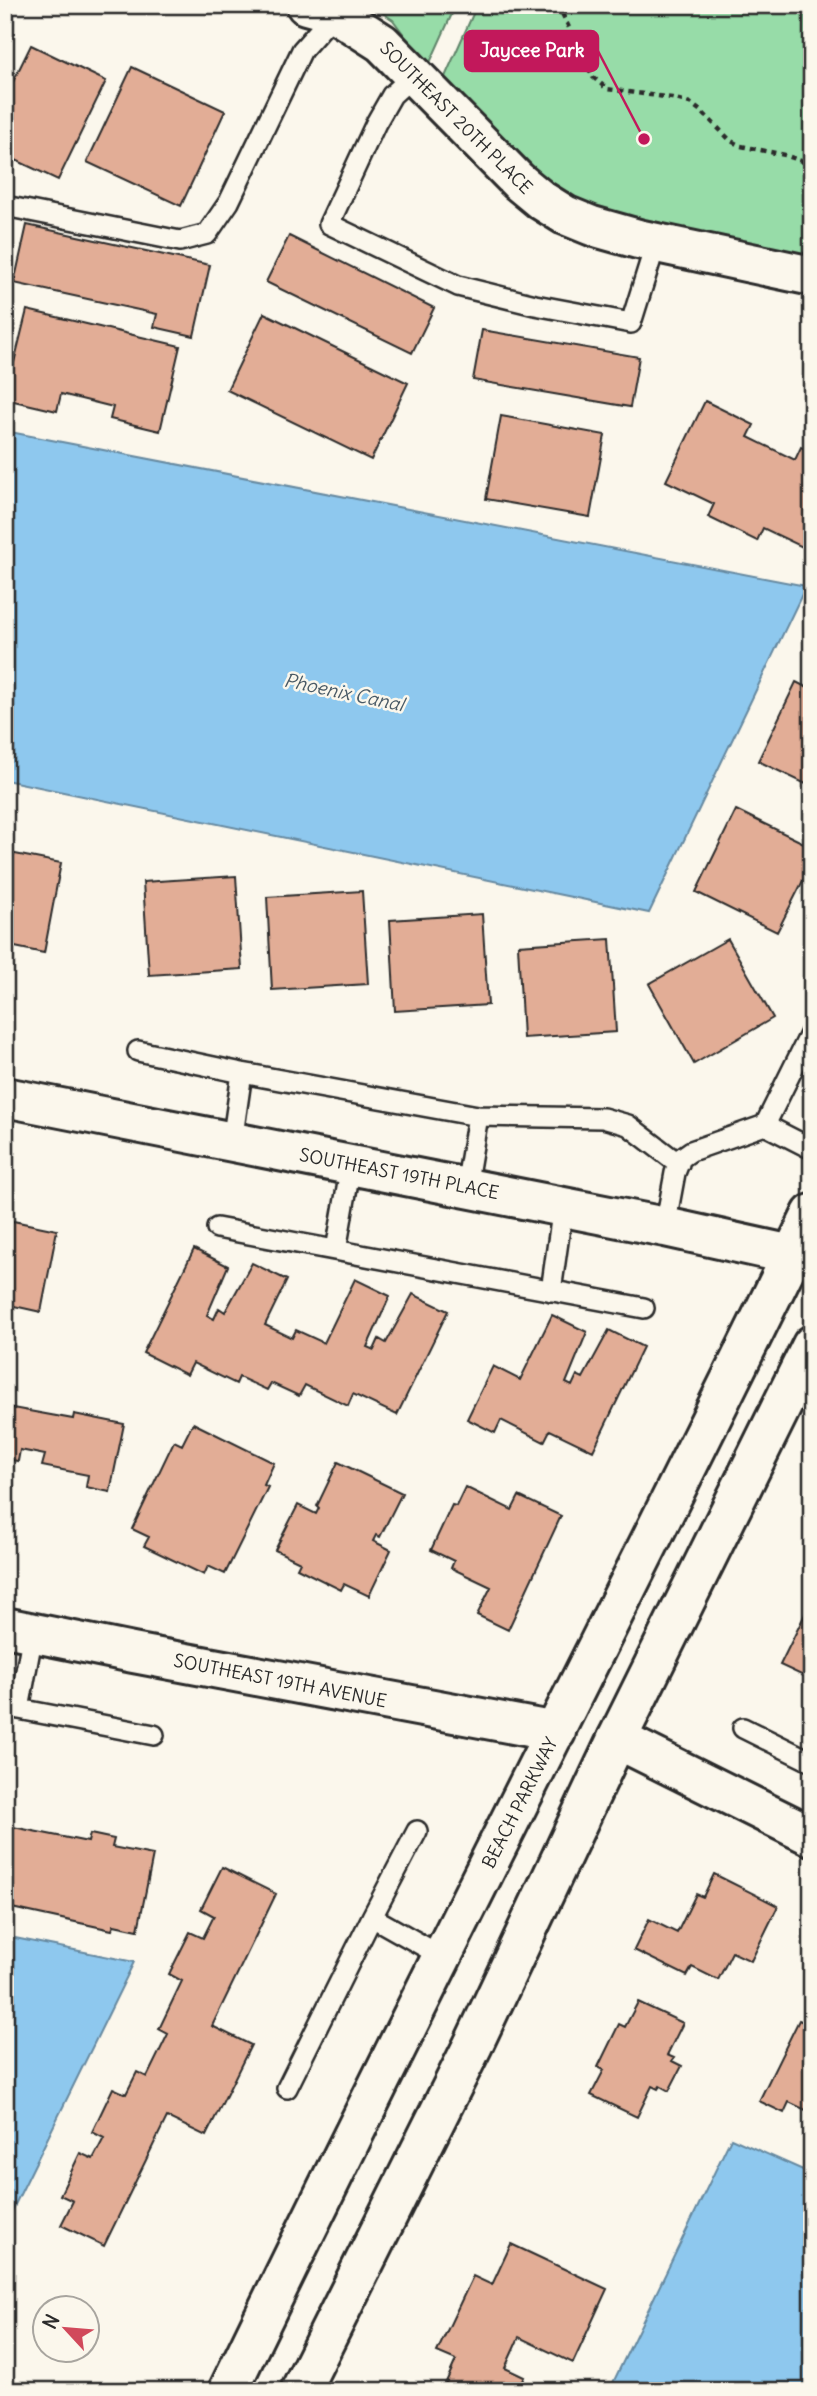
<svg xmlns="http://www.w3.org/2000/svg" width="817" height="2396" font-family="Delius,sans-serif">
  <rect width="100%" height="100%" fill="#fbf7ec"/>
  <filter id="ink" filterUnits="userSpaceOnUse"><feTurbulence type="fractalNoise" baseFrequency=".0143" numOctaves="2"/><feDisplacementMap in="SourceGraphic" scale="14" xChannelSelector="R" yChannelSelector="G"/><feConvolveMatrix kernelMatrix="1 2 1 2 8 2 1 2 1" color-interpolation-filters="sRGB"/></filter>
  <g filter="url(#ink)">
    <!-- green -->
    <path fill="#97dca8" stroke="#61846a" stroke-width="2" d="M371,5h85l-28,62 -35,-47z
      M477,5h335v266l-108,-18 -186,-72 -82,-84z"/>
    <!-- water -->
    <path fill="#8ec8ee" stroke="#6689a0" stroke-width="2" d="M5,431l801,155 -157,327 -644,-133z
      M5,1936l129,26 -129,263z
      M731,2138l81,36v217h-203z"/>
    <!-- building -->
    <path fill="#e2ad96" stroke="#2b2b2b" stroke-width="2" d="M31,45l75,36 -48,99 -53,-25v-57z
      M132,67l93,44 -44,95 -94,-44z
      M27,225l183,40 -16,71 -40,-9 3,-13 -143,-31z
      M289,236l145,72 -22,45 -146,-71z
      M27,310l153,36 -20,85 -50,-12 3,-12 -52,-13 -4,17 -52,-12z
      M264,313l144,70 -37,77 -144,-70z
      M482,330l157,27 -9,50 -157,-27z
      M705,401l49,24 -6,12 47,23 6,-13 11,5 -1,99 -48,-23 -6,13 -49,-24 6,-13 -48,-23z
      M501,416l104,19 -15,82 -104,-18z
      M796,682l16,8v97l-54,-26z
      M736,810l76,37v16l-35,69 -81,-40z
      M5,852l56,11 -17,90 -39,-8z
      M236,876l6,93 -93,6 -6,-93z
      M362,891l6,93 -96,6 -5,-93z
      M482,914l6,91 -93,6 -5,-91z
      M610,939l6,93 -93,6 -5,-93z
      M728,939l45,79 -79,46 -45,-80z
      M5,1221l7,2 1,-2 44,9 -16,82 -36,-8z
      M194,1249l34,17 -21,49 7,4 5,-11 6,4 27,-49 35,17 -22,45 27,13 4,-8 28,13 31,-64 35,17 -23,51 7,3 5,-11 7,4 27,-49 35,17 -51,104 -44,-21 -5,12 -43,-21 -6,11 -28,-13 -4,7 -28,-13 -3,7 -43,-21 -6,12 -44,-22z
      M552,1315l35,17 -21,51 6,3 5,-11 6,3 26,-48 34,17 -50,104 -43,-21 -6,12 -43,-22 -6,13 -28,-14 26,-53 27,14z
      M5,1402l3,1 -1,4 66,12 1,-5 50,10 -14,68 -24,-5 2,-12 -46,-9 3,-11 -25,-5 -2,11 -13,-2z
      M193,1423l81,40 -10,22 4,2 -43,87 -17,-8 -4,9 -60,-29 5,-9 -17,-8 42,-88 8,4z
      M338,1462l64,31 -22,44 -4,-2 -3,6 18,9 -22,46 -25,-12 -3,6 -44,-22 3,-6 -25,-12 23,-45 18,9 3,-6 -2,-2z
      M465,1487l47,23 7,-14 42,20 -53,114 -31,-15 14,-28 -40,-19 3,-7 -23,-11 21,-45 4,1z
      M809,1606l3,2v72l-32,-15z
      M5,1818l5,1 -2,7 80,16 2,-8 24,5 -2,8 41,8 -15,75 -24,-5 -2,5 -105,-23 -2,4z
      M222,1867l54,27 -64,132 39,19 -45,91 -39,-19 -63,129 -43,-21 12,-24 -13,-6 20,-42 13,6 11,-21 -12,-6 21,-44 13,6 11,-22 10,5 21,-43 -9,-5 23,-48 -13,-7 21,-42 13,6 11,-22 -13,-7z
      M714,1874l64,32 -27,55 -19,-9 -14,28 -26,-13 -5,9 -53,-26 15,-31 28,14 19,-39 7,3z
      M638,2002l45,21 -16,32 7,3 -2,3 10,5 -13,25 -9,-5 -2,3 -6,-3 -15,31 -46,-22 13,-25 -6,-3 21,-43 6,3z
      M799,2020l13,6v87l-23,-11 -5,11 -25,-12z
      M511,2244l96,45 -34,74 -54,-26 -14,31 19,9 -7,14h-75l14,-31 -19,-8 36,-76 19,9z"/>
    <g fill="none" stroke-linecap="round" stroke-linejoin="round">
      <defs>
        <path id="service" d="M415,74l-23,21 -16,28 -47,101 129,62 77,19 96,18 25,-80
          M5,206l175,35 27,-7 22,-32 73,-152 33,-37 -1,-4
          M812,1030l-47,95 47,24
          M138,1051l104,22
          M232,1142l10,-69 236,43
          M466,1187l12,-71 125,2 25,7 51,39
          M665,1227l10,-54 6,-15 10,-7 74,-26
          M217,1228l427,80
          M336,1250l15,-85
          M551,1291l12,-85
          M5,1706l14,3 14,-76
          M19,1709l135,26
          M743,1728l69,34
          M372,1917l45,-86
          M287,2088l85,-171 71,40"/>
        <path id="minor" d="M306,5l29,8 47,30 136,138 23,19 24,15 27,11 46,13 174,37
          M5,1097l660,130 127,28
          M5,1627l128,26 423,79
          M617,1739l195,97"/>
        <path id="tertiary" d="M228,2391c190,-395 392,-783 584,-1177
          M300,2391l173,-346 144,-306 195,-394"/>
      </defs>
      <!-- service casing -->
      <use href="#service" stroke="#2b2b2b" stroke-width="24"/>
      <!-- minor casing -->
      <use href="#minor" stroke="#2b2b2b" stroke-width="44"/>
      <!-- tertiary casing -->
      <use href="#tertiary" stroke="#2b2b2b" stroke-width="44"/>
      <!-- path -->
      <path stroke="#2b2b2b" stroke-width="4.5" stroke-dasharray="5 5" stroke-linecap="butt" d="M558,5l35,72 14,12 65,9 18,5 12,9 29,29 10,5 44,9 27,10"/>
      <!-- service -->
      <use href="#service" stroke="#fbf7ec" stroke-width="19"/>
      <!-- minor -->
      <use href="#minor" stroke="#fbf7ec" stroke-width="38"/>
      <!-- tertiary -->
      <use href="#tertiary" stroke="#fbf7ec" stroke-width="38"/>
    </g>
  </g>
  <g text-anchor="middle" stroke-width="5" stroke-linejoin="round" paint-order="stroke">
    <!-- street labels -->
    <g font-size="18" fill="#2b2b2b" stroke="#fbf7ec">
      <text transform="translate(456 118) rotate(45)" y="6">SOUTHEAST 20TH PLACE</text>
      <text transform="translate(399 1174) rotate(11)" y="6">SOUTHEAST 19TH PLACE</text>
      <text transform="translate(280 1681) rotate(11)" y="6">SOUTHEAST 19TH AVENUE</text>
      <text transform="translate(520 1803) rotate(-63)" y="6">BEACH PARKWAY</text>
    </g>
    <!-- water labels -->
    <g font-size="19" font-style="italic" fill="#495a66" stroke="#fbf7ec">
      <text transform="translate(344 692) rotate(12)" y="7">Phoenix Canal</text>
    </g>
  </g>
  <!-- callouts -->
  <path fill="none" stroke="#c2185b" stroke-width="2.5" d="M644 139L598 51"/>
  <circle fill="#c2185b" stroke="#fbf7ec" stroke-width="2.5" cx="644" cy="139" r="7"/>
  <rect fill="#c2185b" stroke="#c2185b" stroke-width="2.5" x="465" y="31" width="133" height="40" rx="7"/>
  <g font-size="19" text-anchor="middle" font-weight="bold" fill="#fff">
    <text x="532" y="57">Jaycee Park</text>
  </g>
  <!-- margin -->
  <rect width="817" height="2396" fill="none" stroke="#fbf7ec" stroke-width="28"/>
  <rect x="14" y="14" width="789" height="2368" fill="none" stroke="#2b2b2b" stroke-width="2.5" filter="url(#ink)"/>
  <!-- north arrow -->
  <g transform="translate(66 2329) rotate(296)"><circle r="33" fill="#fbf7ec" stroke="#a8a59f" stroke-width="2"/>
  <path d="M0-5L12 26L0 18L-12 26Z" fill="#d1495b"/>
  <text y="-10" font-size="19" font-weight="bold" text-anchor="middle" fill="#2b2b2b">N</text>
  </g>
</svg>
